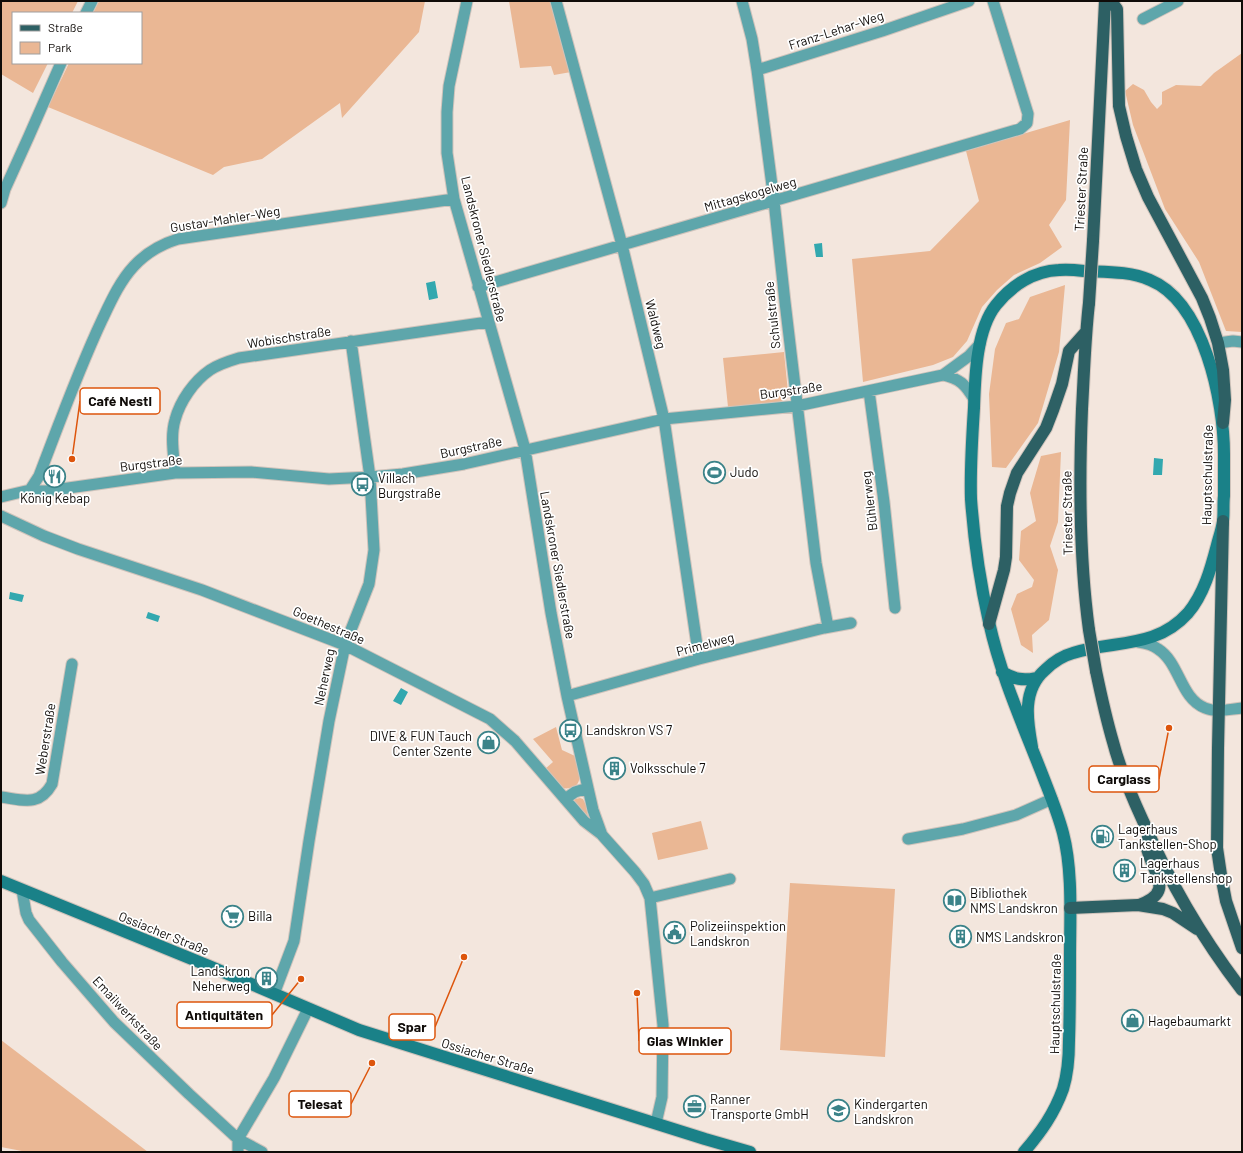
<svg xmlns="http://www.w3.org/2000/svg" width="1243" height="1153" font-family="Barlow,sans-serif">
  <rect width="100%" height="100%" fill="#f3e6dd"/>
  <!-- green -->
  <path fill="#eab794" d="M1,1h77l-6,12h-59v50h35l-15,30 -32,-19z
    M99,1h326l-6,31 -77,86 -2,-15 -78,56 -38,8 -11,8 -165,-68 21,-44h72v-50h-48z
    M509,1h42l20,71 -17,3 -3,-9 -31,2z
    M1242,53v279l-16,-1 -27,-69 -34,-53 -32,-84 -8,-34 8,-7 11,6 7,12 6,7 5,-5v-12l14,-7 25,1 13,-13z
    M1070,120l-4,80 -17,25 13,22 -22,16 -26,12 -17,15 -15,17 -15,34 -14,16 -20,8 -70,17 -11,-123 78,-8 49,-50 -13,-50z
    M1065,285l-6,67 -21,71 -32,45 -14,-1 -3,-73 6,-45 11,-26 13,-4 11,-22z
    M784,352l4,40 -2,6 -5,5 -53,4 -5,-49z
    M1061,452l-3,70 -8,24 8,24 -9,50 -17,15 1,18 -12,-8 -10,-36 6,-15 15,-7 2,-7 -15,-20 2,-29 15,-10 -6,-28 11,-37z
    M556,727l6,23 13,6c3,10 11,30 -6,32 -3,1 -7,0 -9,-2 -5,-5 -10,-12 -15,-17l8,-7 -20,-23z
    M580,798l3,1 3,6 2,11 -1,1 -13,-16 1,-2z
    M701,821l7,28 -50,11 -6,-27z
    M790,883l105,6 -10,168 -105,-7z
    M1,1040l147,112h-121l-26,-5z"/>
  <!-- water -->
  <path fill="#32a8af" d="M822,243l1,14h-7l-2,-13z
    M435,281l3,17 -9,2 -3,-17z
    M1154,458l9,1 -1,16h-9z
    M10,592l14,3 -2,7 -13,-3z
    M148,612l12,4 -2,6 -12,-4z
    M401,688l7,4 -7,13 -8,-4z"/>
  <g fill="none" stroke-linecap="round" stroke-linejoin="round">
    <defs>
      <path id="street" d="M467,1l-18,85 -2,26v41l7,46 71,250 26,164 16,83 26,114 9,25 33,37 9,12 6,14 13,127 -1,72 -6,26
        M556,1l66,244 42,174 35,240
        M742,1l10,38 5,31 17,131 11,101 31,261 12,64
        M86,13l6,-12
        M1143,19l35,-18
        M757,70l125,-39 87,-30
        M1,203l4,-14 24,-53 32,-73
        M478,287l542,-158 7,-6 1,-9 -35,-113
        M1218,343l15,-2 9,1
        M943,375l26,-19 11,-12
        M869,391l15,111 11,106
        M175,473c-1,-17 -5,-36 0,-53 5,-19 19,-39 35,-50 9,-6 19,-9 29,-12l249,-36
        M30,490l9,-14c20,-52 39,-105 63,-156 9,-19 18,-39 32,-54 12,-13 28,-22 44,-27l276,-40
        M1,497l29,-7 17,1 128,-18 76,-1 78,7 41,-2 33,-3 61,-10 200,-45 133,-13 146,-31c17,4 22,9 31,24
        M1,516l43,20 34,13 124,41 143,55 145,74 25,22 69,80 17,13
        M1138,642c7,1 14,2 20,7 22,14 22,49 47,59 12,5 25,1 37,0
        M567,696l132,-37 125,-31 27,-5
        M1,797c22,3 38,10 51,-13l20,-120
        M565,799l10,-7 13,-4
        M908,839l55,-10 53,-14 36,-16
        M22,890l4,23 3,7 33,42 52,60 75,72 49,45 24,13
        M650,898l80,-19
        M274,994l20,-53 15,-100 20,-120 16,-76 24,-61 5,-34 -4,-73 -19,-136
        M238,1152v-13l36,-61 34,-69"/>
      <path id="secondary" d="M1002,672c12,7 21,9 34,6
        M1,881l208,85 150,64 346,109 45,13
        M1024,1152c17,-20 30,-38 39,-63 5,-16 6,-33 6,-49 1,-28 1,-55 1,-83 0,-39 3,-86 -7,-124 -5,-19 -12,-36 -19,-54 -20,-52 -43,-102 -55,-157 -9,-40 -15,-81 -18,-123 -1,-30 1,-60 3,-91 1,-31 2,-78 22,-103 16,-20 38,-34 63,-35 9,-1 17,0 25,1 22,1 46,0 66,9 54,22 74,122 74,174 0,14 0,28 0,42 -1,8 0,17 -1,25 -1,8 -4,16 -6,24 -6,23 -13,49 -29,68 -32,36 -74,27 -115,40 -11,3 -20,9 -28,17 -23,20 -18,50 -13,77"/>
      <path id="primary" d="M1111,1l6,8 2,97 7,30 10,33 12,28 54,101 8,20 8,25 5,27 2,30 -2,23
        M1093,241l12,-240
        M1089,303c-4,35 -5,71 -7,106 -3,73 -3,147 7,221
        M1223,521l-5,227 -1,100 4,27 5,26 16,47
        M989,624l15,-54 2,-13 1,-51 3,-13 7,-20 29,-45 7,-18 9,-26 7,-33 16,-18
        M1096,671c5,24 10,47 17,71 7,27 18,53 30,79 26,60 59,117 99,169
        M1139,905c34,-13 17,-27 9,-53 -2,-4 -1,-10 0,-15
        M1070,908l68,-3 25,4 10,4 24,16"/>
    </defs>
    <!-- street casing -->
    <use href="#street" stroke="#cfc3bb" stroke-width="13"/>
    <!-- secondary casing -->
    <use href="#secondary" stroke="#cfc3bb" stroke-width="14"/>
    <!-- primary casing -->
    <use href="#primary" stroke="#cfc3bb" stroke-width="14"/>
    <!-- street -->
    <use href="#street" stroke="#5ea6ab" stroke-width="11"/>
    <!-- secondary -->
    <use href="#secondary" stroke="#1a8188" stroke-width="12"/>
    <!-- primary -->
    <use href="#primary" stroke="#2d6064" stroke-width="12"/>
    <defs>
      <path id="primary-bridge" d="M1089,303l4,-62
        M1089,630l7,41"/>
    </defs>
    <!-- primary-bridge casing -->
    <use href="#primary-bridge" stroke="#cfc3bb" stroke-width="14" stroke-linecap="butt"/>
    <!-- primary-bridge -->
    <use href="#primary-bridge" stroke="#2d6064" stroke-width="12"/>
  </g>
  <!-- icons -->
  <defs>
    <symbol id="stadium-ring" viewBox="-11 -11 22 22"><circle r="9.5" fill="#fff" stroke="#3b8389" stroke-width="1.5"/><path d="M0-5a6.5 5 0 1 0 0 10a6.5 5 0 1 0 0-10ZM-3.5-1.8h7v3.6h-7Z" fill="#3b8389"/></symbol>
    <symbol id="restaurant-ring" viewBox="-11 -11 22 22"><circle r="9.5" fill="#fff" stroke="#3b8389" stroke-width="1.5"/><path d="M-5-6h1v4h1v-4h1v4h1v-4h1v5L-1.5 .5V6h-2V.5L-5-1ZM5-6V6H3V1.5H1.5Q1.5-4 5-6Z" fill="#3b8389"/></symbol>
    <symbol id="bus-ring" viewBox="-11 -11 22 22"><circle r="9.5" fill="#fff" stroke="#3b8389" stroke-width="1.5"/><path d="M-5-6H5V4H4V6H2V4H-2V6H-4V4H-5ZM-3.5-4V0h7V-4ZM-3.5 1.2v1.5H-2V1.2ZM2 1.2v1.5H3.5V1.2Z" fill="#3b8389"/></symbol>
    <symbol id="shop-ring" viewBox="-11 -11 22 22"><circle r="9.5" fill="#fff" stroke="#3b8389" stroke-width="1.5"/><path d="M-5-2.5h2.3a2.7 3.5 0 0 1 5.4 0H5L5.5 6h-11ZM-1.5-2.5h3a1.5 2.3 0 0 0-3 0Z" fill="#3b8389"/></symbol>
    <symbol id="building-ring" viewBox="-11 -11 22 22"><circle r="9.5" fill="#fff" stroke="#3b8389" stroke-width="1.5"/><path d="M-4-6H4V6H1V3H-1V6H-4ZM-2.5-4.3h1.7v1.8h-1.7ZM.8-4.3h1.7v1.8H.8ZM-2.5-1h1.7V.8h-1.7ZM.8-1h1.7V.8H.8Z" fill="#3b8389"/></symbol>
    <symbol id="fuel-ring" viewBox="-11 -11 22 22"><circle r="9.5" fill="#fff" stroke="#3b8389" stroke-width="1.5"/><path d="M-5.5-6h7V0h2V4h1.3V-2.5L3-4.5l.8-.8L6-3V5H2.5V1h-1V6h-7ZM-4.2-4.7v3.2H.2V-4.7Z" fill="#3b8389"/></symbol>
    <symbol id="library-ring" viewBox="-11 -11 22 22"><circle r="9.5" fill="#fff" stroke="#3b8389" stroke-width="1.5"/><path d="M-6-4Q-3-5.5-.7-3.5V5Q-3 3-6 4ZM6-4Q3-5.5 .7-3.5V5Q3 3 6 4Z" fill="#3b8389"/></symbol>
    <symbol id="supermarket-ring" viewBox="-11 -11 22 22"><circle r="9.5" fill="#fff" stroke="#3b8389" stroke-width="1.5"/><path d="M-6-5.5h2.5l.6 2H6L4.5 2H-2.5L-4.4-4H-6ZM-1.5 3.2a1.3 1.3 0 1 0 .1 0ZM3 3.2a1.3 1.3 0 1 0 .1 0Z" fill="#3b8389"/></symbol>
    <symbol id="civic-ring" viewBox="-11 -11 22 22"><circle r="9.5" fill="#fff" stroke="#3b8389" stroke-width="1.5"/><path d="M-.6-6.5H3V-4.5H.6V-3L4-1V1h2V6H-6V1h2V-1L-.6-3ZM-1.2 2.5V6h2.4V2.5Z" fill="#3b8389"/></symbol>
    <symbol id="office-ring" viewBox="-11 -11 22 22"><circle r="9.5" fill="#fff" stroke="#3b8389" stroke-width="1.5"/><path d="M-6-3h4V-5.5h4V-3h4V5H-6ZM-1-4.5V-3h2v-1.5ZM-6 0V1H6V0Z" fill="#3b8389"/></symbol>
    <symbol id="school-ring" viewBox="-11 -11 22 22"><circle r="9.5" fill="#fff" stroke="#3b8389" stroke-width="1.5"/><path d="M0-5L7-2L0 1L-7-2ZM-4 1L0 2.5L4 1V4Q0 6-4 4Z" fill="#3b8389"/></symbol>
  </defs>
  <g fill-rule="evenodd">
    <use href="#stadium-ring" x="702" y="460" width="25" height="25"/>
    <use href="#restaurant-ring" x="42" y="464" width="25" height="25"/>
    <use href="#bus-ring" x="350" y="472" width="25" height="25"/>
    <use href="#bus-ring" x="558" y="718" width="25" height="25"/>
    <use href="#shop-ring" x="476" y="730" width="25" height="25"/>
    <use href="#building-ring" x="602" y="756" width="25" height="25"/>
    <use href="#fuel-ring" x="1090" y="824" width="25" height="25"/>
    <use href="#building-ring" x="1112" y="858" width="25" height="25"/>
    <use href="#library-ring" x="942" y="888" width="25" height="25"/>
    <use href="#supermarket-ring" x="220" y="904" width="25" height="25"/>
    <use href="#civic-ring" x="662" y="920" width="25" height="25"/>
    <use href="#building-ring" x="948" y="924" width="25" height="25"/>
    <use href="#building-ring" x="254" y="966" width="25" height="25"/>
    <use href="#shop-ring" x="1120" y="1008" width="25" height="25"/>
    <use href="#office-ring" x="682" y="1094" width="25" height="25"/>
    <use href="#school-ring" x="826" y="1098" width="25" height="25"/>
  </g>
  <g text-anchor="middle" stroke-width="3.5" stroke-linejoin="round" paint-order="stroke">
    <!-- street labels -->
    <g font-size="13" fill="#100c09" stroke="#fff">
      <text transform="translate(836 30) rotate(-18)" y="5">Franz-Lehar-Weg</text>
      <text transform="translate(1081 189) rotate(-87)" y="5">Triester Straße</text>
      <text transform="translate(750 194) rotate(-16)" y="5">Mittagskogelweg</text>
      <text transform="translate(225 219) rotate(-9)" y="5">Gustav-Mahler-Weg</text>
      <text transform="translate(484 249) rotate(76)" y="5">Landskroner Siedlerstraße</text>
      <text transform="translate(772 315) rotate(-96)" y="5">Schulstraße</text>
      <text transform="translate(656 324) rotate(76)" y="5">Waldweg</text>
      <text transform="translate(289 337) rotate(-9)" y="5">Wobischstraße</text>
      <text transform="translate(791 390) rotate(-8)" y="5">Burgstraße</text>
      <text transform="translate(471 447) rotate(-12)" y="5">Burgstraße</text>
      <text transform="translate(151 463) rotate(-7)" y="5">Burgstraße</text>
      <text transform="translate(1207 475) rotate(-89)" y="5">Hauptschulstraße</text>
      <text transform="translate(869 501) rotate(-97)" y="5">Bühlerweg</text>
      <text transform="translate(1067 513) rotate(-91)" y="5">Triester Straße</text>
      <text transform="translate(558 565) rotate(80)" y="5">Landskroner Siedlerstraße</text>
      <text transform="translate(329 625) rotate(23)" y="5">Goethestraße</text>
      <text transform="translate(705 644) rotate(-15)" y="5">Primelweg</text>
      <text transform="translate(324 677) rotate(-78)" y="5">Neherweg</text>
      <text transform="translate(45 739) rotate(-81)" y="5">Weberstraße</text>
      <text transform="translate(164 933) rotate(22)" y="5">Ossiacher Straße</text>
      <text transform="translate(1055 1004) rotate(-89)" y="5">Hauptschulstraße</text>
      <text transform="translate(128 1013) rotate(47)" y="5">Emailwerkstraße</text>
      <text transform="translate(488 1056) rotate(17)" y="5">Ossiacher Straße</text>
    </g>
    <!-- poi labels -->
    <g font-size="13" fill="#100c09" stroke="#fff" text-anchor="start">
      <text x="730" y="477">Judo</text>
      <text x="378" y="483">Villach<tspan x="378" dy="15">Burgstraße</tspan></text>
      <text x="55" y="503" text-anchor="middle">König Kebap</text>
      <text x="586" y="735">Landskron VS 7</text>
      <text x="472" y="741" text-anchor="end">DIVE &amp; FUN Tauch<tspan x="472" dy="15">Center Szente</tspan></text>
      <text x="630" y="773">Volksschule 7</text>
      <text x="1118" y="834">Lagerhaus<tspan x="1118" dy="15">Tankstellen-Shop</tspan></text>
      <text x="1140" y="868">Lagerhaus<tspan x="1140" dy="15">Tankstellenshop</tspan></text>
      <text x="970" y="898">Bibliothek<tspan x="970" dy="15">NMS Landskron</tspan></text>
      <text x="248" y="921">Billa</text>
      <text x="690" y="931">Polizeiinspektion<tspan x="690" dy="15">Landskron</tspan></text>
      <text x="976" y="942">NMS Landskron</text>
      <text x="250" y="976" text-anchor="end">Landskron<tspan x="250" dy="15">Neherweg</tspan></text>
      <text x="1148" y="1026">Hagebaumarkt</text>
      <text x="710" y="1104">Ranner<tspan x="710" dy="15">Transporte GmbH</tspan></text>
      <text x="854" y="1109">Kindergarten<tspan x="854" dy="15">Landskron</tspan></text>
    </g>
  </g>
  <!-- callouts -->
  <path fill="none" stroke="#dd550c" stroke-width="1.5" d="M72 459L80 401M1169 728L1159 779M301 979L272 1015M464 957L435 1027M637 993L639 1041M372 1063L351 1104"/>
  <g fill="#dd550c" stroke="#fff" stroke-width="1.5">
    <circle cx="72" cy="459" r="4"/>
    <circle cx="1169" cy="728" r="4"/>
    <circle cx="301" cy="979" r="4"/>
    <circle cx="464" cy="957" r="4"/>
    <circle cx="637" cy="993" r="4"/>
    <circle cx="372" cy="1063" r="4"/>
  </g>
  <g fill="#fff" stroke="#dd550c" stroke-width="1.5">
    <rect x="80" y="388" width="80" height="26" rx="4"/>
    <rect x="1089" y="766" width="70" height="26" rx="4"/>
    <rect x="177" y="1002" width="95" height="26" rx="4"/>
    <rect x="389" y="1014" width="46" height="26" rx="4"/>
    <rect x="639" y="1028" width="92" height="26" rx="4"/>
    <rect x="289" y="1091" width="62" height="26" rx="4"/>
  </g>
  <g font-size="14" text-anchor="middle" font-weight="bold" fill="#100c09">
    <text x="120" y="406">Café Nestl</text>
    <text x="1124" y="784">Carglass</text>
    <text x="224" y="1020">Antiquitäten</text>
    <text x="412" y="1032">Spar</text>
    <text x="685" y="1046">Glas Winkler</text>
    <text x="320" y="1109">Telesat</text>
  </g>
  <!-- border -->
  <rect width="1243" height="1153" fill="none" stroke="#100c09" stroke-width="4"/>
  <!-- legend -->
  <rect x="12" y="12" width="130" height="52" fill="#ffffff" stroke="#9f9e9d"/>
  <rect x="20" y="25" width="20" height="6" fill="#2d6064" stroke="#9f9e9d"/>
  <text x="48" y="32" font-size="12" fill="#100c09">Straße</text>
  <rect x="20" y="42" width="20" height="12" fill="#eab794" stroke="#9f9e9d"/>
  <text x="48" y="52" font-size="12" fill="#100c09">Park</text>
</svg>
